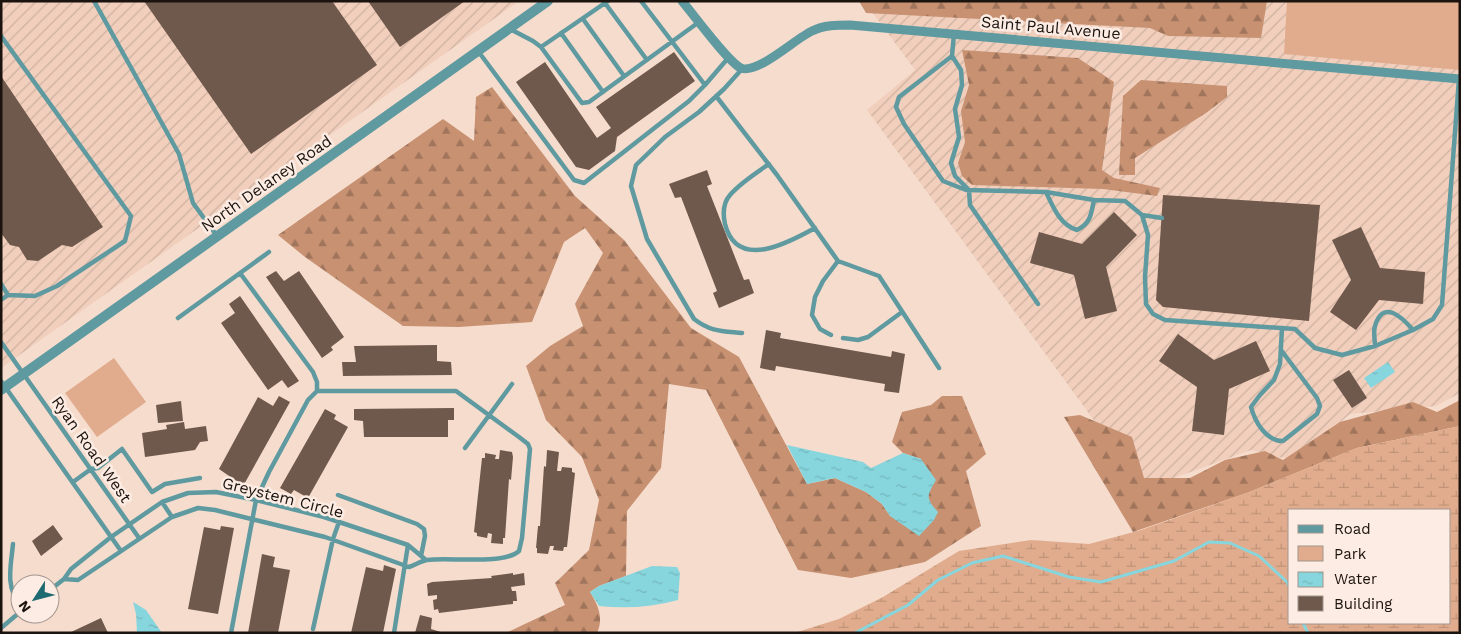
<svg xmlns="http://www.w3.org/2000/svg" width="1461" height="634" font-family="'Work Sans',sans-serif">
  <defs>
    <pattern id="industrial-furrows" width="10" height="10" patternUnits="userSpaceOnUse" patternTransform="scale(1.25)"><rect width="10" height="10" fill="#f1cfbc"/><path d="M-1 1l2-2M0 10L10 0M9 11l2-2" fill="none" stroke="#ceb1a0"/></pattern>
    <pattern id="forest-firs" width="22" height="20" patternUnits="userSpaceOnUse" patternTransform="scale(1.25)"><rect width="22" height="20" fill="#c79172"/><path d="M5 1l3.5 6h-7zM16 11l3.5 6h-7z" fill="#a1755c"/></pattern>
    <pattern id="wetland-marsh" width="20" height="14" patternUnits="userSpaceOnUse" patternTransform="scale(1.25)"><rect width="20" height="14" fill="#e1ac8d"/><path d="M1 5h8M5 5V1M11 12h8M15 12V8" fill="none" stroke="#c09378"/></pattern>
    <pattern id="water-ripples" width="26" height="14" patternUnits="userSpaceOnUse" patternTransform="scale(1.25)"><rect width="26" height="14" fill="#87d5dd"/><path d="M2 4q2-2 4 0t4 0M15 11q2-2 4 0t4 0" fill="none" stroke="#74b6bc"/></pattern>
  </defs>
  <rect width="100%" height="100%" fill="#f6dccd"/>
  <!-- industrial -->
  <path fill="url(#industrial-furrows)" d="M1,1h518l-518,367z
    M864,1h596v392l-24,13 -86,8 -55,47 -44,-11 -107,39 -277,-379 48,-40z"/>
  <!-- green -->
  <path fill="#e1ac8d" d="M1287,1h173v69l-176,-16z
    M114,358l32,44 -49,35 -32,-44z"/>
  <!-- forest -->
  <path fill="url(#forest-firs)" d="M859,1h408l-6,37 -93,-2 -18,-8 -284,-15z
    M962,50l116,8 36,24 -12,88 12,8 46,10 -3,8 -54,-7 -131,-4 -10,-9 -4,-13 7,-21 -4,-31 8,-26z
    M1141,80l86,6v11l-21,16 -71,45v17h-16l4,-79z
    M492,87l83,109 49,44 67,88 48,29 68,127 28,-6 31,14 16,12 8,12 48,-3 -10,-12 -7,-42 -18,-6 -11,-11 10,-30 29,-7 11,-9h20l24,58 -20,17 15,55 -56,36 -74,16 -53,-8 -92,-180 -37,-6 -8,84 -34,43 -1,65 -27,10 -9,6c8,13 14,26 7,41h-91l59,-28 -10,-22 34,-33 10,-50 -17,-43 -36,-37 -20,-54 24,-20 33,-20 -8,-22 28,-51 -18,-25 -21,14 -32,80 -73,5 -56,-1 -98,-69 -27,-22 165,-116 31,22 2,-44z
    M1460,400v26l-103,22 -110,45 -114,39 -69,-115 16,-2 52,22 12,41h46l35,-18 40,-9 18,9 57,-38 73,-20 24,10z"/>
  <!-- wetland -->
  <path fill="url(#wetland-marsh)" fill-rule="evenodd" d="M1460,426v207h-666l45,-14 44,-22 76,-46 72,-11 58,4 52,-14 106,-37 110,-45zM1290,510h160v113h-160z"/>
  <!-- water -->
  <path fill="url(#water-ripples)" d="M1388,362l7,10 -24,16 -7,-10z
    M787,445l76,17 8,6 32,-15 18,6 15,21c-9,16 -11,17 2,32l-4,8 -15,16 -29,-20 -8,-12 -16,-12 -31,-14 -28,6z
    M652,566l25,1 3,6 -2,27c-26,7 -52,9 -79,6l-9,-14 9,-6z
    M133,602l13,8 16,23h-25l-1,-19z"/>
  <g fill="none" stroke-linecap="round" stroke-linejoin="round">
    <!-- stream -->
    <path stroke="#87d5dd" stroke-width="3" d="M1303,623l5,10
      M855,633l53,-28 30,-25 34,-17 31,-7 66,21 32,5 73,-21 35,-19 21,1 29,13 28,26 3,6"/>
  </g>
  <!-- building -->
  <path fill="#6f584c" d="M144,1h188l45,64 -126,89z
    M368,1h97l-65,46z
    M674,52l21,29 -78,56 -2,14 -26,19 -13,-3 -60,-85 29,-20 52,76 14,-10 -15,-21z
    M1,76l102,151 -31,20 -10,-2 -24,16 -11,-1 -8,-13 -9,-2 -9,-12z
    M707,170l5,14 -5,2 37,94 5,-1 5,14 -35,15 -6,-15 4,-2 -36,-94 -6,1 -6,-14z
    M1163,195l157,10 -11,116 -146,-14 -7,-7z
    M1114,212l23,23 -31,32 11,44 -32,8 -11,-44 -44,-12 9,-31 43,12z
    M1361,227l19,41 45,4 -2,32 -44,-4 -23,30 -26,-18 21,-32 -19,-40z
    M276,271l8,10 15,-10 45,66 -13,10 2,3 -11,8 -56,-81z
    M240,296l59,85 -11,7 -6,-8 -14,10 -47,-67 14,-10 -6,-9z
    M766,330l15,3 -1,5 111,19 1,-6 13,3 -6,39 -15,-2 1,-7 -109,-18 -1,5 -15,-3z
    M1178,334l36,26 42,-19 14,30 -41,18 -5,46 -32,-4 5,-44 -38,-26z
    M437,345v16l14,1 1,13 -109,1 -1,-14h14l-2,-16z
    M1349,370l18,28 -15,10 -19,-28z
    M279,396l11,6 -48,86 -11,-7 1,-3 -13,-9 39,-72 15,9z
    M181,401l2,20 -25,2 -2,-18z
    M454,408v12h-6v17h-84l-1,-16 -9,-1v-11z
    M325,409l11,6 -2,4 14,8 -40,71 -14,-8 -3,4 -11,-6z
    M184,422l1,7 21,-3 2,15 -8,1 -5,8 -50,7 -3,-24 25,-4 -1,-4z
    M500,450l12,2 1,5 -2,23 -2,-1 -4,59h-2v6l-12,-1 1,-9 -4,-1 -1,5 -10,-2v-3l-3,-1 8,-74h3v-5l11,2 -1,4h4z
    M547,450l12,2 -2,19h4l1,-4 10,1v4l3,1 -8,74h-3l-1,4 -10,-1 1,-4h-4l-2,8 -11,-1v-5h-1l2,-22h2l4,-60 2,1z
    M53,525l10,14 -22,17 -9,-15z
    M221,526l13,2 -16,86 -30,-5 16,-82 16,3z
    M262,554l13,3 -2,10 17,3 -12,63h-30z
    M384,565l12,4 -13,64h-32l15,-66 17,4z
    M513,573v2l11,-2 1,12 -14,2 1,4h4l1,10h-4v3l-74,9 -1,-4 -4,1 -1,-10 4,-1v-4l-9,1 -1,-12 5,-2 60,-4 -1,-2z
    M420,615l12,3 -1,11 13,4h-29z
    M101,618l7,15h-39z"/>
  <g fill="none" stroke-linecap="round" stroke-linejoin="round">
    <!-- service -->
    <path stroke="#5f9aa0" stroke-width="4.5" d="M94,1l85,153 14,49 24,33
      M605,3l42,57
      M583,19l41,57
      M510,29l23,12 8,6 41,56 7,-1 110,-80
      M561,33l42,59
      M954,34l-2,22 9,14 1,15 -7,24 4,28 -8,26 4,13 13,13
      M1,36l130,180 -6,25 -68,45 -22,10 -27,-1 -7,5
      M541,47l67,-46
      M478,51l96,129 10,3 105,-82 16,-16 -64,-84
      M952,56l-53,41 -3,10 8,17 39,57 23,9 80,2c7,15 14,33 31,38 14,-7 14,-16 17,-30l31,1 17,14 6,20 -3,42 1,27 7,10 12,6 130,9 20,19 27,7 33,-9 38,-16 20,-11 9,-14 17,-226
      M742,69l-18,20 -25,23 -34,25 -29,28 -5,21 16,53 47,80c17,13 28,12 48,14
      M705,85l24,-28
      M716,96l61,79 61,86 41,15 60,92
      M769,164c-13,9 -29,19 -39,31 -7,8 -7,20 -5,29 12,47 63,19 90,4
      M969,190l1,15 68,99
      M1046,192l48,8
      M1142,215l20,3
      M240,273l73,99 4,10v9
      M1,284l7,11
      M178,318l91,-66
      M831,335l-11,-6 -8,-14 3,-18 8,-16 15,-20
      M843,338l15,2 10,-3 34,-25
      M1,342l138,196
      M1375,346c0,-6 -2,-14 0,-20 8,-27 27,-9 38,4
      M1281,350l36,48 3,8 -3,8 -34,27c-17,0 -28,-19 -32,-34l9,-12 14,-15 6,-16 2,-36
      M1,381l120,170
      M465,448l47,-64
      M73,482l18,-13 7,-1 24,-19 30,43 13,-8 35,-6
      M338,495l79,29 7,5 1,7 -4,20
      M162,502l10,15
      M13,544c-2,22 -8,42 7,61
      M64,579l14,1 94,-63 26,-9 17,2 110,27 84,30c6,-2 12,-6 18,-7 21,-3 77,5 92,-9l3,-13 8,-89 -2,-5 -9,-7 -63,-46h-139
      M50,590l14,-11 7,-10 40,-32 51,-35 26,-9 28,-1 40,8 68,17 84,28 18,15
      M1,628l19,-16
      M313,629l20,-90 6,-17
      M231,633l25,-133 13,-28 39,-72 9,-9
      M394,633l14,-88"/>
    <!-- minor -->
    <path stroke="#5f9aa0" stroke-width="9" d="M682,1c12,14 46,61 59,67 16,7 55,-30 71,-37 12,-6 25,-6 38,-6l610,54"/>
    <!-- tertiary -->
    <path stroke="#5f9aa0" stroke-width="10" d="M1,390l547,-389"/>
  </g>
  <g text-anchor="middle" stroke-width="5" stroke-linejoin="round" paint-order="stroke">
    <!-- street labels -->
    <g font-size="16" fill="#1b130e" stroke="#fcece3">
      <text transform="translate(1051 27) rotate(5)" y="6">Saint Paul Avenue</text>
      <text transform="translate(266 183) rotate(-35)" y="6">North Delaney Road</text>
      <text transform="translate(92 449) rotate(55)" y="6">Ryan Road West</text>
      <text transform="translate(283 497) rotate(14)" y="6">Greystem Circle</text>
    </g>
  </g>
  <!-- border -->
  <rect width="1461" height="634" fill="none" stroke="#1b130e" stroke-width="5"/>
  <!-- legend -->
  <rect x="1288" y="509" width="162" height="115" fill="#fcece3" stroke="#a2958e"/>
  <rect x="1298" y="525" width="25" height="8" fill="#5f9aa0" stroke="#a2958e"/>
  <text x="1334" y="534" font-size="15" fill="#1b130e">Road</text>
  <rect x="1298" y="546" width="25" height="15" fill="#e1ac8d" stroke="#a2958e"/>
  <text x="1334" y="559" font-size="15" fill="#1b130e">Park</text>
  <rect x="1298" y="572" width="25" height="15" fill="url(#water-ripples)" stroke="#a2958e"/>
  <text x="1334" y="584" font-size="15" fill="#1b130e">Water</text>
  <rect x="1298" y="596" width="25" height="15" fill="#6f584c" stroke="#a2958e"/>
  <text x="1334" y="609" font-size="15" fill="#1b130e">Building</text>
  <!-- north arrow -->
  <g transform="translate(35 599) rotate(234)"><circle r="24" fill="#fcece3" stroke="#a2958e"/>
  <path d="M0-4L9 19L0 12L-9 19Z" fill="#1e6a71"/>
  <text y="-8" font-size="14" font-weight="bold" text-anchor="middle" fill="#1b130e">N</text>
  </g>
</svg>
